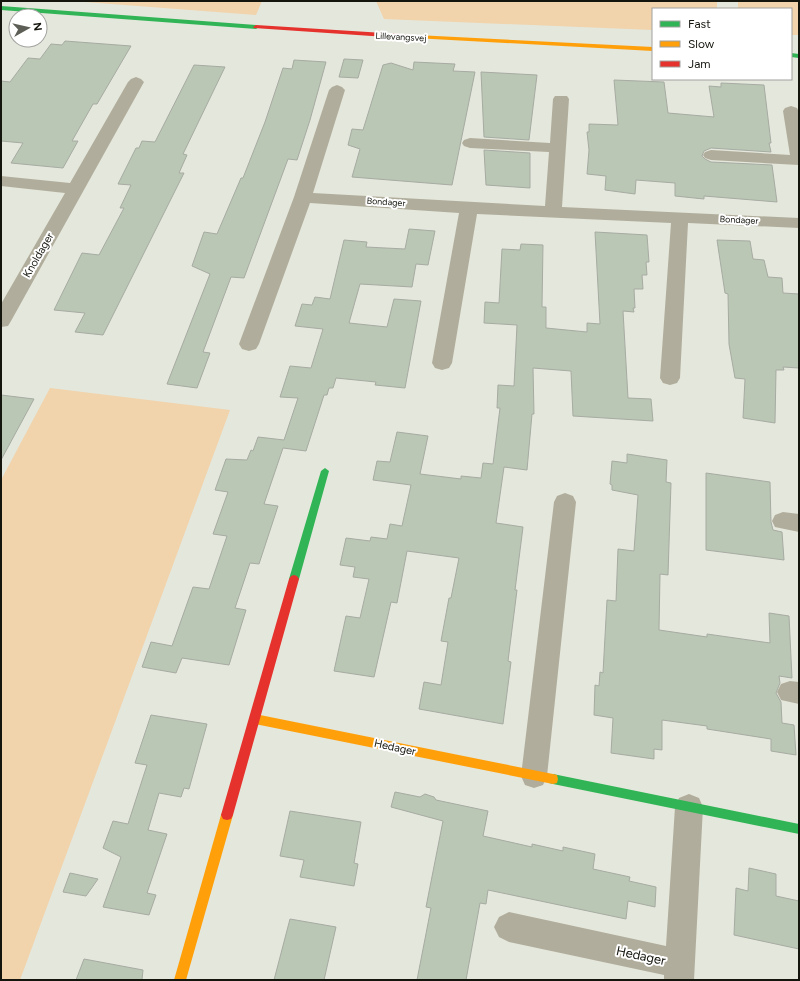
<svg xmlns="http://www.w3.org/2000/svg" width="800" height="981" font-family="Figtree,sans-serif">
  <rect width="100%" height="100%" fill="#e4e7db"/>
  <!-- green -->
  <path fill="#f1d3ac" d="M72,1h190l-6,14z
    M376,1h341v8h-64v21l-269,-11z
    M738,1h61v34h-8v-26h-53z
    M50,388l180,22 -210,570h-19v-500z"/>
  <!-- building -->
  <path fill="#b9c7b4" stroke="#a7aba3" d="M65,41l66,5 -34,58h-4l-21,37h6l-15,27 -52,-5 12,-20 -22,-2v-60l9,1 18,-24 12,1 11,-15 11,1z
    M344,59l19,1 -5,18 -19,-1z
    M294,60l32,2 -16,58 -13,40 -9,-1 -44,119 -13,-1 -28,75 7,1 -13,35 -30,-4 43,-110 -18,-8 12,-34 13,2 24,-56h2l22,-56 18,-54 9,1z
    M414,62l41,2 -2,7 22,1 -23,113 -100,-8 8,-28 -12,-4 4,-16 11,1 20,-65 8,-2 22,7z
    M194,65l31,2 -42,87 4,1 -8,18h5l-81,162 -28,-3 10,-19 -31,-3 28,-57 17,2 25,-47h-4l11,-23 -13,-1 18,-36h3l3,-7 13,1z
    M481,72l56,3 -8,65 -45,-3z
    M614,80l50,2 4,31 46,4 -5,-31 12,1v-4l43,2 7,58h-2l2,9 -60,-4 -7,3 -2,5 3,3 6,3 61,3 5,37 -73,-6v3l-29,-3v-13l-39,-3 -1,14 -30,-4 1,-14 -19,-2 2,-24 -2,-18h2v-8l29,1z
    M484,150l46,3v35l-44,-3z
    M409,229l26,2 -7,34 -12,-1 -4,23 -52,-3 -11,39 38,4 7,-28 27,2 -16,87 -30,-3 1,-3 -40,-4 -3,10h-4l-2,7h-3l-18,56 -23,-3 -19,56 14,2 -19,58 -9,-1 -15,45 11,2 -17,55 -47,-7 -6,15 -34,-6 9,-25 21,4 21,-59 16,2 18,-53 -14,-2 15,-42 -13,-2 11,-31 21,1 4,-10 2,1 5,-14 26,3 14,-42 -18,-1 10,-31 21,2 12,-39 -28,-3 7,-22 10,1 3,-8 15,2 14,-59 23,2 -1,5 39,2z
    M595,232l52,3 2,27h-3l1,13h-5l1,14h-9l1,19h-2l1,4 -11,-1 5,87 23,1 2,22 -80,-5 -2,-45 -38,-3 1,46h-2l-5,56 -23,-3 -8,56 27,4 -8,63h2l-9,71 3,1 -8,62 -84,-15 5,-27 17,3 7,-43 -7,-1 8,-43h2l8,-40 -52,-7 -10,52 -6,-1 -17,75 -40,-6 12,-55 14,2 9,-39 -16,-2 2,-10 -15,-2 6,-27 24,3 1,-4 16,2 3,-15 12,2 9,-41 -38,-5 4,-19 13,1 7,-30 31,4 -8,38 41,5v-3l20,2 2,-15 10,1 7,-56h-3l1,-23 16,1 3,-61 -33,-2 1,-21 14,1 3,-54 18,1 1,-6 22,1 -1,62h4v21l41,4v-9l13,1z
    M717,240l33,1 3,18 11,1 4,17 14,1 1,15 16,1v74l-16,-1 1,3h-8l-1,53 -32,-5 2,-39 -10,-1 -6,-34 -1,-50 -3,-1z
    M1,395l33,4 -33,61z
    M627,454l40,6 -1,22 5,1 -3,92 -8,-1 -1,56 48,7v-3l63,9 -1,-30 20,3 3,62 -13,-2 1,7 -4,10 5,9 1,21 12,2 2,30 -25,-4v-12l-64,-10v-3l-45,-6v30l-8,-1v10l-43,-6 2,-35 -19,-3 1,-30 4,1 1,-14 3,1 4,-73 9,1 2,-52 16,2 4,-56 -26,-5v-5l-2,-1 2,-23 15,2z
    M706,473l64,9 1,40 2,8 9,2 2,28 -78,-10z
    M151,715l56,9 -18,65 -5,-1 -3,9 -22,-4 -11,37 19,4 -20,59 9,2 -7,20 -46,-8 18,-50 -18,-9 10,-27 15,3 19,-59 -12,-2z
    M395,792l25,5 5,-3 9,3 2,3 52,11 -5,25 49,11v-3l31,7v-4l32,7 -2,15 37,8 -1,4 27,6 -1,20 -27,-6 -2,18 -138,-29 -2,14 -6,-1 -14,77h-49l14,-72 -5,-1 17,-86 -52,-14z
    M290,811l71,11 -7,41 4,1 -4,22 -54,-9 4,-17 -24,-4z
    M749,868l27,6v22l23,5v48l-65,-14 2,-47 12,3z
    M70,873l28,6 -12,17 -23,-4z
    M290,919l46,8 -12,53h-50z
    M84,959l59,11 -1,10h-66z"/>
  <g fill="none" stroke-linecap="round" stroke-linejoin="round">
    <!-- street -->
    <path fill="#b1ad9c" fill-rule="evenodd" d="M136,77l5,2 3,3 -133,239 -3,5 -7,1v-23l64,-111 -64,-7v-10l69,7 58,-101 3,-3z
      M337,85l5,2 3,3 -32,103 232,13 4,-54 -79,-4 -6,-2 -2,-3 2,-3 6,-2 80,5 3,-44 2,-3h12l2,3 -7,108 237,11v10l-111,-5 -8,155 -3,5 -7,2 -7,-2 -3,-5 11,-155 -194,-9 -25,149 -3,5 -7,2 -7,-2 -3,-5 27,-150 -149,-10 -51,141 -3,5 -7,2 -7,-2 -3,-5 55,-147 35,-107 3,-3z
      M791,106l6,2 2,4v53l-88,-5 -6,-2 -2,-3 2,-3 6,-2 79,5 -7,-44 2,-3z
      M565,493l8,3 3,6 -29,274 -4,9 -9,3 -9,-3 -4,-9 33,-274 3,-6z
      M783,512l16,2v18l-24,-5 -3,-6 3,-6z
      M790,681l9,1v22l-18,-4 -4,-8 4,-8z
      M689,794l10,4 4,9 -9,173h-30v-5l-155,-33 -10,-5 -5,-10 5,-10 10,-5 157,34 9,-139 4,-9z"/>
    <!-- fast -->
    <path fill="#30b455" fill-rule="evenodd" d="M1,6l255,19 3,2 -3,2 -255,-19z
      M791,53l8,1v4l-8,-1z
      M325,468l4,3 -30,108 -2,3 -3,1 -3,-1 -2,-3 32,-108z
      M553,774l246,50v10l-246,-50 -4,-1 -1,-4 1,-4z"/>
    <!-- slow -->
    <path fill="#ff9f0a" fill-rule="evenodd" d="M416,35l237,12v4l-239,-13v-2z
      M255,714l298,60 4,1 1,4 -1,4 -4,1 -298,-60 -4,-2 -1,-3 1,-3z
      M227,810l4,1 2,4 -47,165h-12l47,-165 2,-4z"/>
    <!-- jam -->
    <path fill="#e5322d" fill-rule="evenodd" d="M256,25l160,10 3,2 -3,2 -162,-11 -1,-1z
      M294,575l3,1 2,3 -66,236 -2,4 -4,1 -4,-1 -2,-4 68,-236 2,-3z"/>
  </g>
  <g text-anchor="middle" stroke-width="4" stroke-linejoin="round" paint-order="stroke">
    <!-- far-street labels -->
    <g font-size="9" fill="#14160e" stroke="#fff">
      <text transform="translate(401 37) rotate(3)" y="3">Lillevangsvej</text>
      <text transform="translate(386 202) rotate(4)" y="3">Bondager</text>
      <text transform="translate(739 220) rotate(3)" y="3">Bondager</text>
    </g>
    <!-- street labels -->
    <g font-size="11" fill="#14160e" stroke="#fff">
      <text transform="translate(38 255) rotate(-60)" y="4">Knoldager</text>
      <text transform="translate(395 747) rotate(12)" y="4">Hedager</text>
    </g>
    <!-- near-street labels -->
    <g font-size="13" fill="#14160e" stroke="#fff">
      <text transform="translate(641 955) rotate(12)" y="5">Hedager</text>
    </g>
  </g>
  <!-- border -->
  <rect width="800" height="981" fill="none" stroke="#14160e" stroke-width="4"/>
  <!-- legend -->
  <rect x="652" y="8" width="140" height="72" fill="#ffffff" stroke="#a1a29f"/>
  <rect x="660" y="21" width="20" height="6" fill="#30b455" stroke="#a1a29f"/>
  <text x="688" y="28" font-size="12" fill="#14160e">Fast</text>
  <rect x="660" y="41" width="20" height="6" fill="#ff9f0a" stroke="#a1a29f"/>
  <text x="688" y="48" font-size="12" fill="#14160e">Slow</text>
  <rect x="660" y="61" width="20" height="6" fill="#e5322d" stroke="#a1a29f"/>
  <text x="688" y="68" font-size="12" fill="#14160e">Jam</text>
  <!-- north arrow -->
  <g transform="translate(28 28) rotate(82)"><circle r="19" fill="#ffffff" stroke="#a1a29f"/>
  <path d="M0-3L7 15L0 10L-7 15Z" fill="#5d5f56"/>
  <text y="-6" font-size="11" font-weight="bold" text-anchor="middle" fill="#14160e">N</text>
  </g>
</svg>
